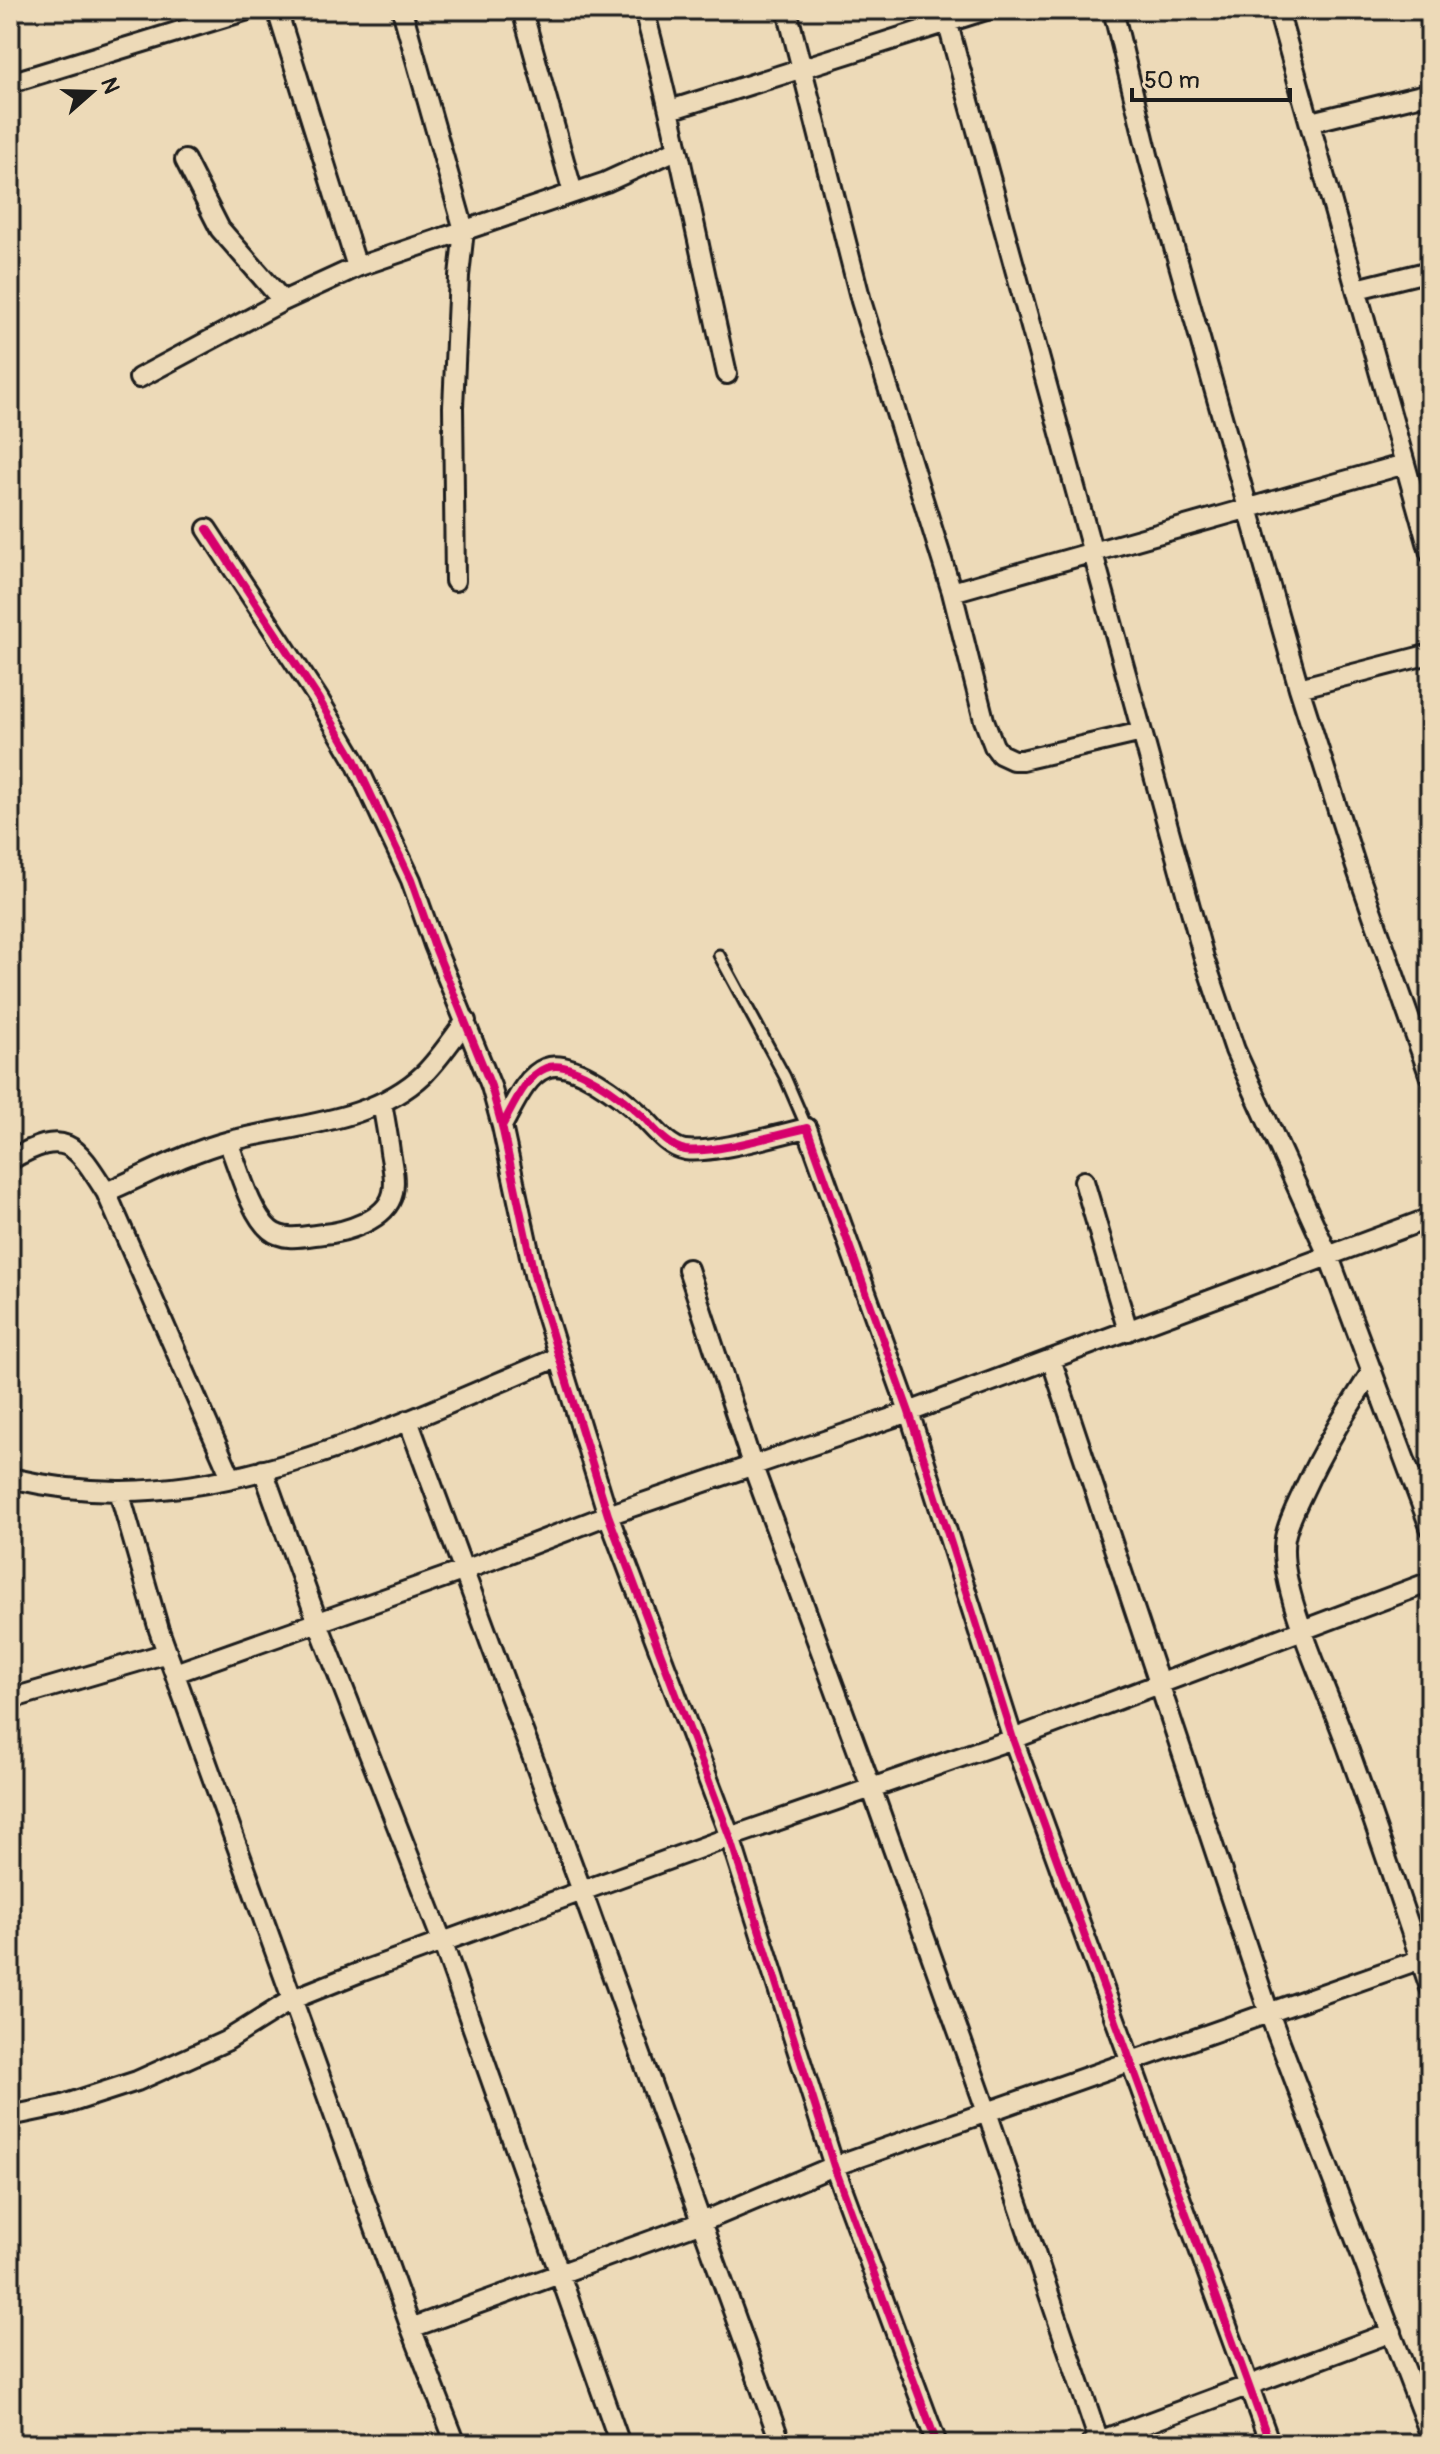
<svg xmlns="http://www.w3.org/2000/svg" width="1440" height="2454" font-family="Pangolin,sans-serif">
  <rect width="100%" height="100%" fill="#eddab8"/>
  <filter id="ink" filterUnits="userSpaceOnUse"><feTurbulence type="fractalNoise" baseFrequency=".0125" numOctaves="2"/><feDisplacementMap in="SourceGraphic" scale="16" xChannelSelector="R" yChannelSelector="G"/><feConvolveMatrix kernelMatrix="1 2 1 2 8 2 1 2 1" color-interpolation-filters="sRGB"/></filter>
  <g filter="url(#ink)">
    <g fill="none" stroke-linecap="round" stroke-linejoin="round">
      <defs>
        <path id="lane" d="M719,955l66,122 22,51"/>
        <path id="street" d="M277,10l80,257
          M402,10l62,220 -5,46 -6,131 2,174
          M522,10l51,183
          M644,10c32,120 56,243 83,364
          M787,10l74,291 91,291 32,128 10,26 6,8 13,6h9l120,-28
          M944,10l260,948 31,92 94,207 101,270
          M1113,10l36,149 150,529 57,179 74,210
          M1278,10l152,543
          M10,83l238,-73
          M670,110l316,-100
          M1311,122l119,-29
          M185,160l35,69 63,72
          M1357,289l73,-18
          M139,378l144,-77 74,-34 249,-85 70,-32
          M207,529l111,169 36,61 57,121 23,65 57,141 11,40 33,153 73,236 122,322 104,329 103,278
          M952,592l453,-128
          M1299,688l131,-34
          M502,1126c11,-19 23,-50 44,-58 25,-11 78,31 96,48 12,12 26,31 43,34 28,4 91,-15 122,-22l102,284 104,327 257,705
          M228,1142c10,24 22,71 42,88 14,12 36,6 53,4 15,-1 28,-5 41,-11 36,-17 32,-38 26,-71 -2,-16 -5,-32 -8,-49
          M10,1160c56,-32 65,-17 96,32l125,285
          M1084,1181l44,150
          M106,1192c40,-17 81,-40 124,-51 66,-17 142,-18 194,-67 16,-16 29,-36 42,-53
          M688,1269l64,195 119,323 116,325 113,332
          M1051,1359l218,654 161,421
          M1372,1371c-25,39 -50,79 -69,121 -7,15 -15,30 -18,46 -9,48 43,153 60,202 30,82 57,165 85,248
          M408,1420l174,471 199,553
          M263,1470l55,153 124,318 178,503
          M10,1478c35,8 72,13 109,13 148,1 305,-78 440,-134
          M119,1491l40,139 252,698 45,116
          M175,1673l290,-103 143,-55 301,-103 521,-194
          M10,1699l157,-46
          M10,2116l53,-11 74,-24 89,-40 67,-42 70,-28 367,-134 283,-98 417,-157
          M411,2328l291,-106 132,-56 596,-210
          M1091,2444l301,-112"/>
      </defs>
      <!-- lane casing -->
      <use href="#lane" stroke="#1c1c1c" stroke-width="15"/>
      <!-- street casing -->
      <use href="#street" stroke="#1c1c1c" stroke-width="24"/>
      <!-- lane -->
      <use href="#lane" stroke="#eddab8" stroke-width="9"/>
      <!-- street -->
      <use href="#street" stroke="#eddab8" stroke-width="18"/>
      <defs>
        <path id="cycleway" d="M207,529l111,169 36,61 57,121 23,65 57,141 11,40 33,153 73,236 122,322 104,329 103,278
          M502,1126c11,-19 23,-50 44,-58 25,-11 78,31 96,48 12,12 26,31 43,34 28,4 91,-15 122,-22l102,284 104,327 257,705"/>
      </defs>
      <!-- cycleway casing -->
      <use href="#cycleway" stroke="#eddab8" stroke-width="13"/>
      <!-- cycleway -->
      <use href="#cycleway" stroke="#d6006c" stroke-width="8"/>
    </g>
  </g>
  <!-- margin -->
  <rect width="1440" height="2454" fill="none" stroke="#eddab8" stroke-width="40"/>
  <rect x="20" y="20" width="1400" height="2414" fill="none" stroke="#1c1c1c" stroke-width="3" filter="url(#ink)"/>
  <!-- north arrow -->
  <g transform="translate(92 92) rotate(70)" stroke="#eddab8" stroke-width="6" paint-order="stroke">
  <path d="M0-6L14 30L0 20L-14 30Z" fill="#1c1c1c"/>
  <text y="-12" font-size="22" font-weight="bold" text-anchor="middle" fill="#1c1c1c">N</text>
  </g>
  <!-- scale -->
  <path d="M1132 88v12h158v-12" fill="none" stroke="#1c1c1c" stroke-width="4"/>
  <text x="1144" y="88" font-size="24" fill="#1c1c1c" stroke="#eddab8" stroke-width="6" paint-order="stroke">50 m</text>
</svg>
